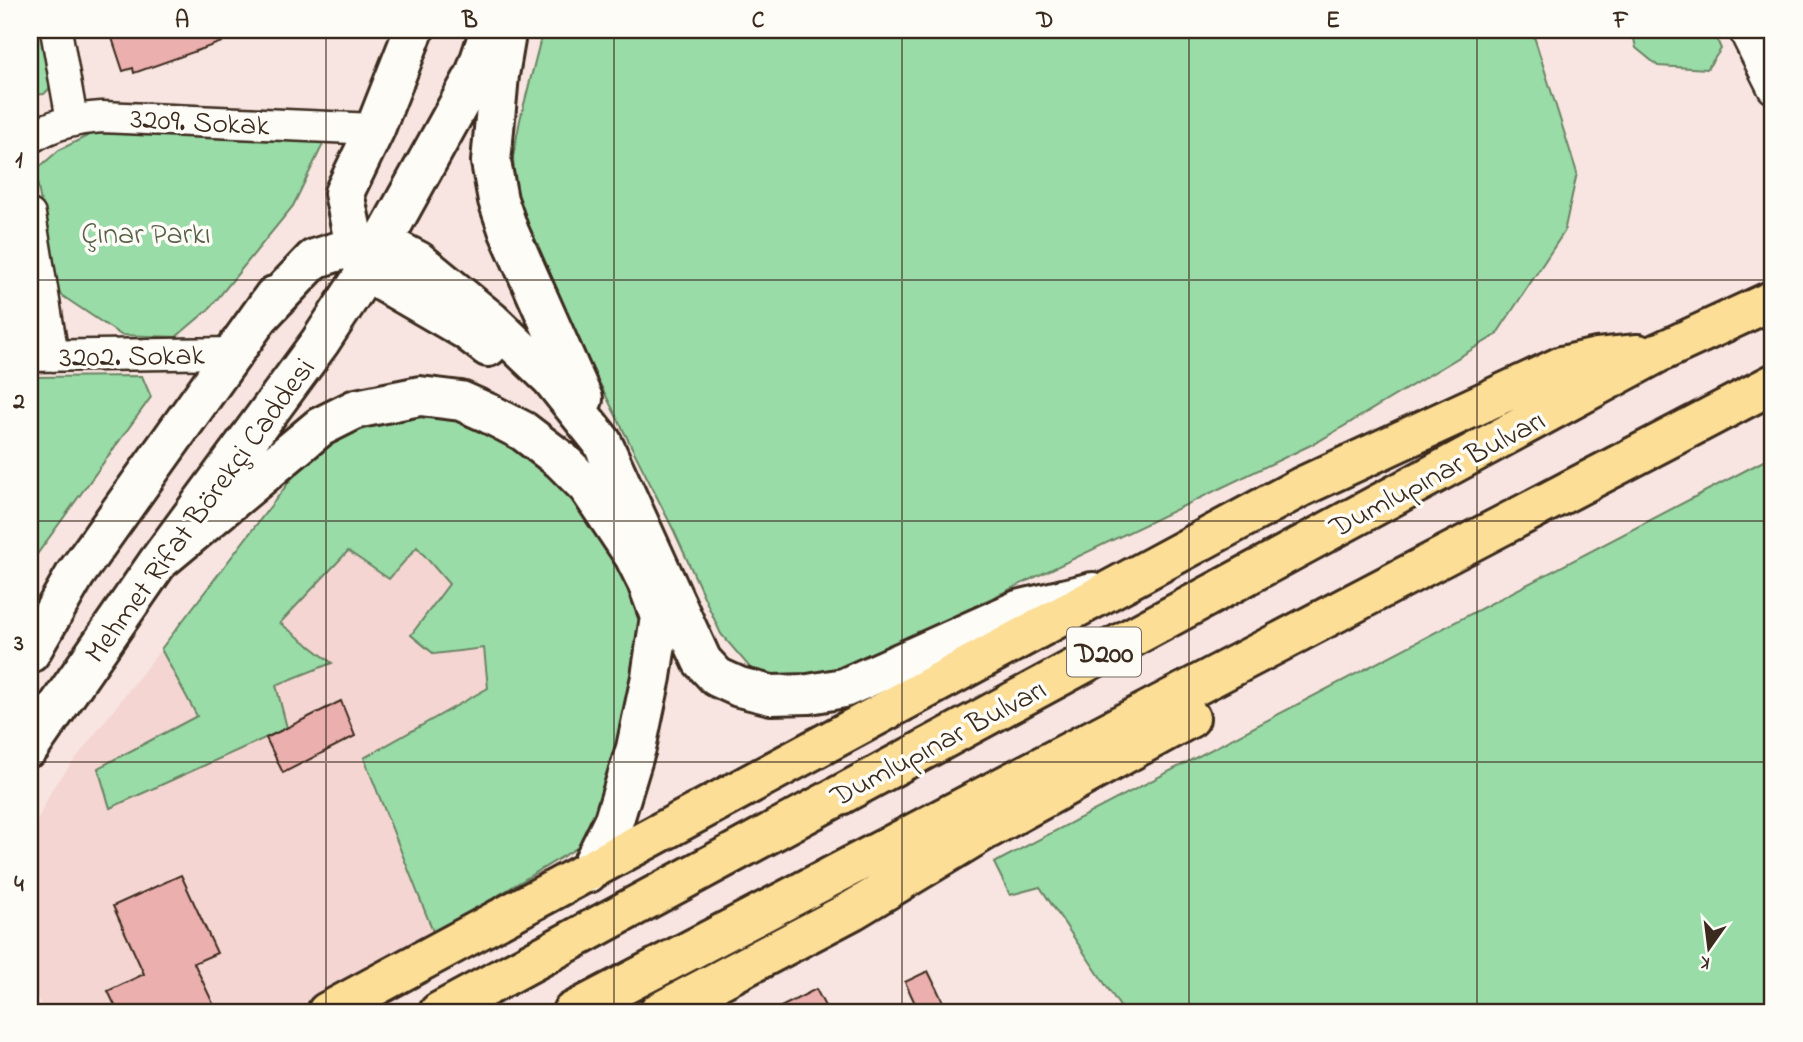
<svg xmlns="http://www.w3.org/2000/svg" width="1803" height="1042" font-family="'Indie Flower',sans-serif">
  <rect width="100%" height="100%" fill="#f8e5e1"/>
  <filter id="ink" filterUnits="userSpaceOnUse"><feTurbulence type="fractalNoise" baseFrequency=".0143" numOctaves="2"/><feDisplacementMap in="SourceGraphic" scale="14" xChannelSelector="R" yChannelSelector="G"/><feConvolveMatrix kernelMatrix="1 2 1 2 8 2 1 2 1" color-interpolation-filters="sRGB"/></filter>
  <g filter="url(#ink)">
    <!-- built -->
    <path fill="#f4d5d2" d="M417,547l32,37 -15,70 50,-7 4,41 -124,70 70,176 -146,78h-244l-14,-29v-147l22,-47 109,-140 37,67 -100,52 12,40 156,-70 17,34 72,-36 -14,-35 -54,27 -11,-43 55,-22 -51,-40 68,-73z"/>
    <!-- green -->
    <path fill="#99dca8" stroke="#6a8363" stroke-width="2" d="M30,30h16l6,56 -8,8 -10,1 -4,-3z
      M543,30h989l45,143 -13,59 -68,103 -177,106 -440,211 -66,27h-31l-30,-9 -31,-36 -47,-103 -83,-165 -50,-108 -25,-60 -3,-41 7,-37z
      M1632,30h81l8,19 -14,20 -49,-3 -22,-18z
      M93,133l232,7 -32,66 -84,103 -33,28 -55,-2 -63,-42 -23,-122 24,-21z
      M142,376l9,21 -121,167v-187z
      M444,406l119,68 83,135 -25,136 -23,67 -13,31 -151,91 -70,-176 124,-70 -4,-40 -50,6 -23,-19 38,-51 -32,-37 -28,32 -41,-28 -68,72 52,40 -56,22 11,43 -177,80 -12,-40 99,-52 -36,-67 158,-206 39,-20z
      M1773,456v556h-652v-4l-81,-121 -30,8 -16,-32z"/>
    <!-- building -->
    <path fill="#ebafae" stroke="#3b2a1e" stroke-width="2" d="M101,30h125l2,5 -8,3 2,4 -88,31 -1,-5 -10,3 -12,-36 -7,2z
      M341,701l14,35 -72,37 -17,-35z
      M181,875l36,78 -23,10 23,49h-99l-10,-21 36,-17 -31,-68z
      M928,971l20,41h-29l-14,-30z
      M816,989l12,23h-57z"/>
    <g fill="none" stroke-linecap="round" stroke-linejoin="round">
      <defs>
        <path id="street" d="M56,30l16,90
          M1744,30l29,58
          M30,138c23,-14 45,-19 72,-21l273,12
          M30,215l23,141
          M30,356l204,-3"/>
        <path id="secondary" d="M414,30l-39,99 -31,64 11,53 11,26 100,58 22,17
          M505,40l-6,35 -8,87 7,38 11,32 74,167
          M259,317l55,-58 41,-13 28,-3 35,18 73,60 60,57 51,64 100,219 15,16 22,10 32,8 38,-1 35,-6 174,-78 75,-18
          M158,562l162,-135 36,-18 64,-13 41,5 27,12 35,18 38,29 27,27 46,69 13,26 13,35 -9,60 -15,71 -22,72 -26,53
          M30,653l45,-78 199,-279
          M30,747l128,-185 162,-220 46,-70 109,-197 15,-45"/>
        <path id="highway" d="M327,1012l974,-525 261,-121 35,-8 41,-4
          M439,1012l1219,-659 115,-53
          M572,1012l1201,-628
          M659,1012l194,-102 131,-79 206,-113"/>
      </defs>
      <!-- street casing -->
      <use href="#street" stroke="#3b2a1e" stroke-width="35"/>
      <!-- secondary casing -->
      <use href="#secondary" stroke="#3b2a1e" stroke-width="44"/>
      <!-- highway casing -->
      <use href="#highway" stroke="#3b2a1e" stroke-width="44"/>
      <!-- street -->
      <use href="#street" stroke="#fdfcf7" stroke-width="30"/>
      <!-- secondary -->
      <use href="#secondary" stroke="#fdfcf7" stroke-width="38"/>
      <!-- highway -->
      <use href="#highway" stroke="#fcde96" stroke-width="38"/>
    </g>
  </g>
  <!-- grid -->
  <path fill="none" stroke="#3b2a1e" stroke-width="2" stroke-opacity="0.55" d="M326,30v982M614,30v982M902,30v982M1189,30v982M1477,30v982M30,280h1743M30,521h1743M30,762h1743"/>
  <g text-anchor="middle" stroke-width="7" stroke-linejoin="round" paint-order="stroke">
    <!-- shield labels -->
    <rect fill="#fdfcf7" stroke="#75695f" stroke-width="2" x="1067" y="627.5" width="74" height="49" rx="5"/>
    <g font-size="28" font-weight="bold" fill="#3b2a1e">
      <text x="1104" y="662">D200</text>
    </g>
    <!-- street labels -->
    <g font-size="30" fill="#3b2a1e" stroke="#fdfcf7">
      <text transform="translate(200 121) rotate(3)" y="10">3209. Sokak</text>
      <text transform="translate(132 355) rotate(-1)" y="10">3202. Sokak</text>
      <text transform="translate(1437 473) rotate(-28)" y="10">Dumlupınar Bulvarı</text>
      <text transform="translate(199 510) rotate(-54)" y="10">Mehmet Rifat Börekçi Caddesi</text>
      <text transform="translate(938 742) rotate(-28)" y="10">Dumlupınar Bulvarı</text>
    </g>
    <!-- park labels -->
    <g font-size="30" fill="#575f47" stroke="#fdfcf7">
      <text x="146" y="243">Çınar Parkı</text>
    </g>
  </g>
  <!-- margin -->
  <rect width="1803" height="1042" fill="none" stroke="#fdfcf7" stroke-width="77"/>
  <!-- north arrow -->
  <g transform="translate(1709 948) rotate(194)" stroke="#fdfcf7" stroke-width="5" paint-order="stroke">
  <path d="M0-5L12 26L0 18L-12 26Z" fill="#3b2a1e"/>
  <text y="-10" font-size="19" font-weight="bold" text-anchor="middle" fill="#3b2a1e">K</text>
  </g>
  <rect x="38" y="38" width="1726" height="966" fill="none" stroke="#3b2a1e" stroke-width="2.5"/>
  <g font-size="23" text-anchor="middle" font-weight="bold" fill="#3b2a1e">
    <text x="182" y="27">A</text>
    <text x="470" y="27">B</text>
    <text x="758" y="27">C</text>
    <text x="1045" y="27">D</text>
    <text x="1333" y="27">E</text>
    <text x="1621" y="27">F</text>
    <text x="19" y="167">1</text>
    <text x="19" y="408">2</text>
    <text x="19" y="650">3</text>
    <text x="19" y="891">4</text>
  </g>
</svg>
